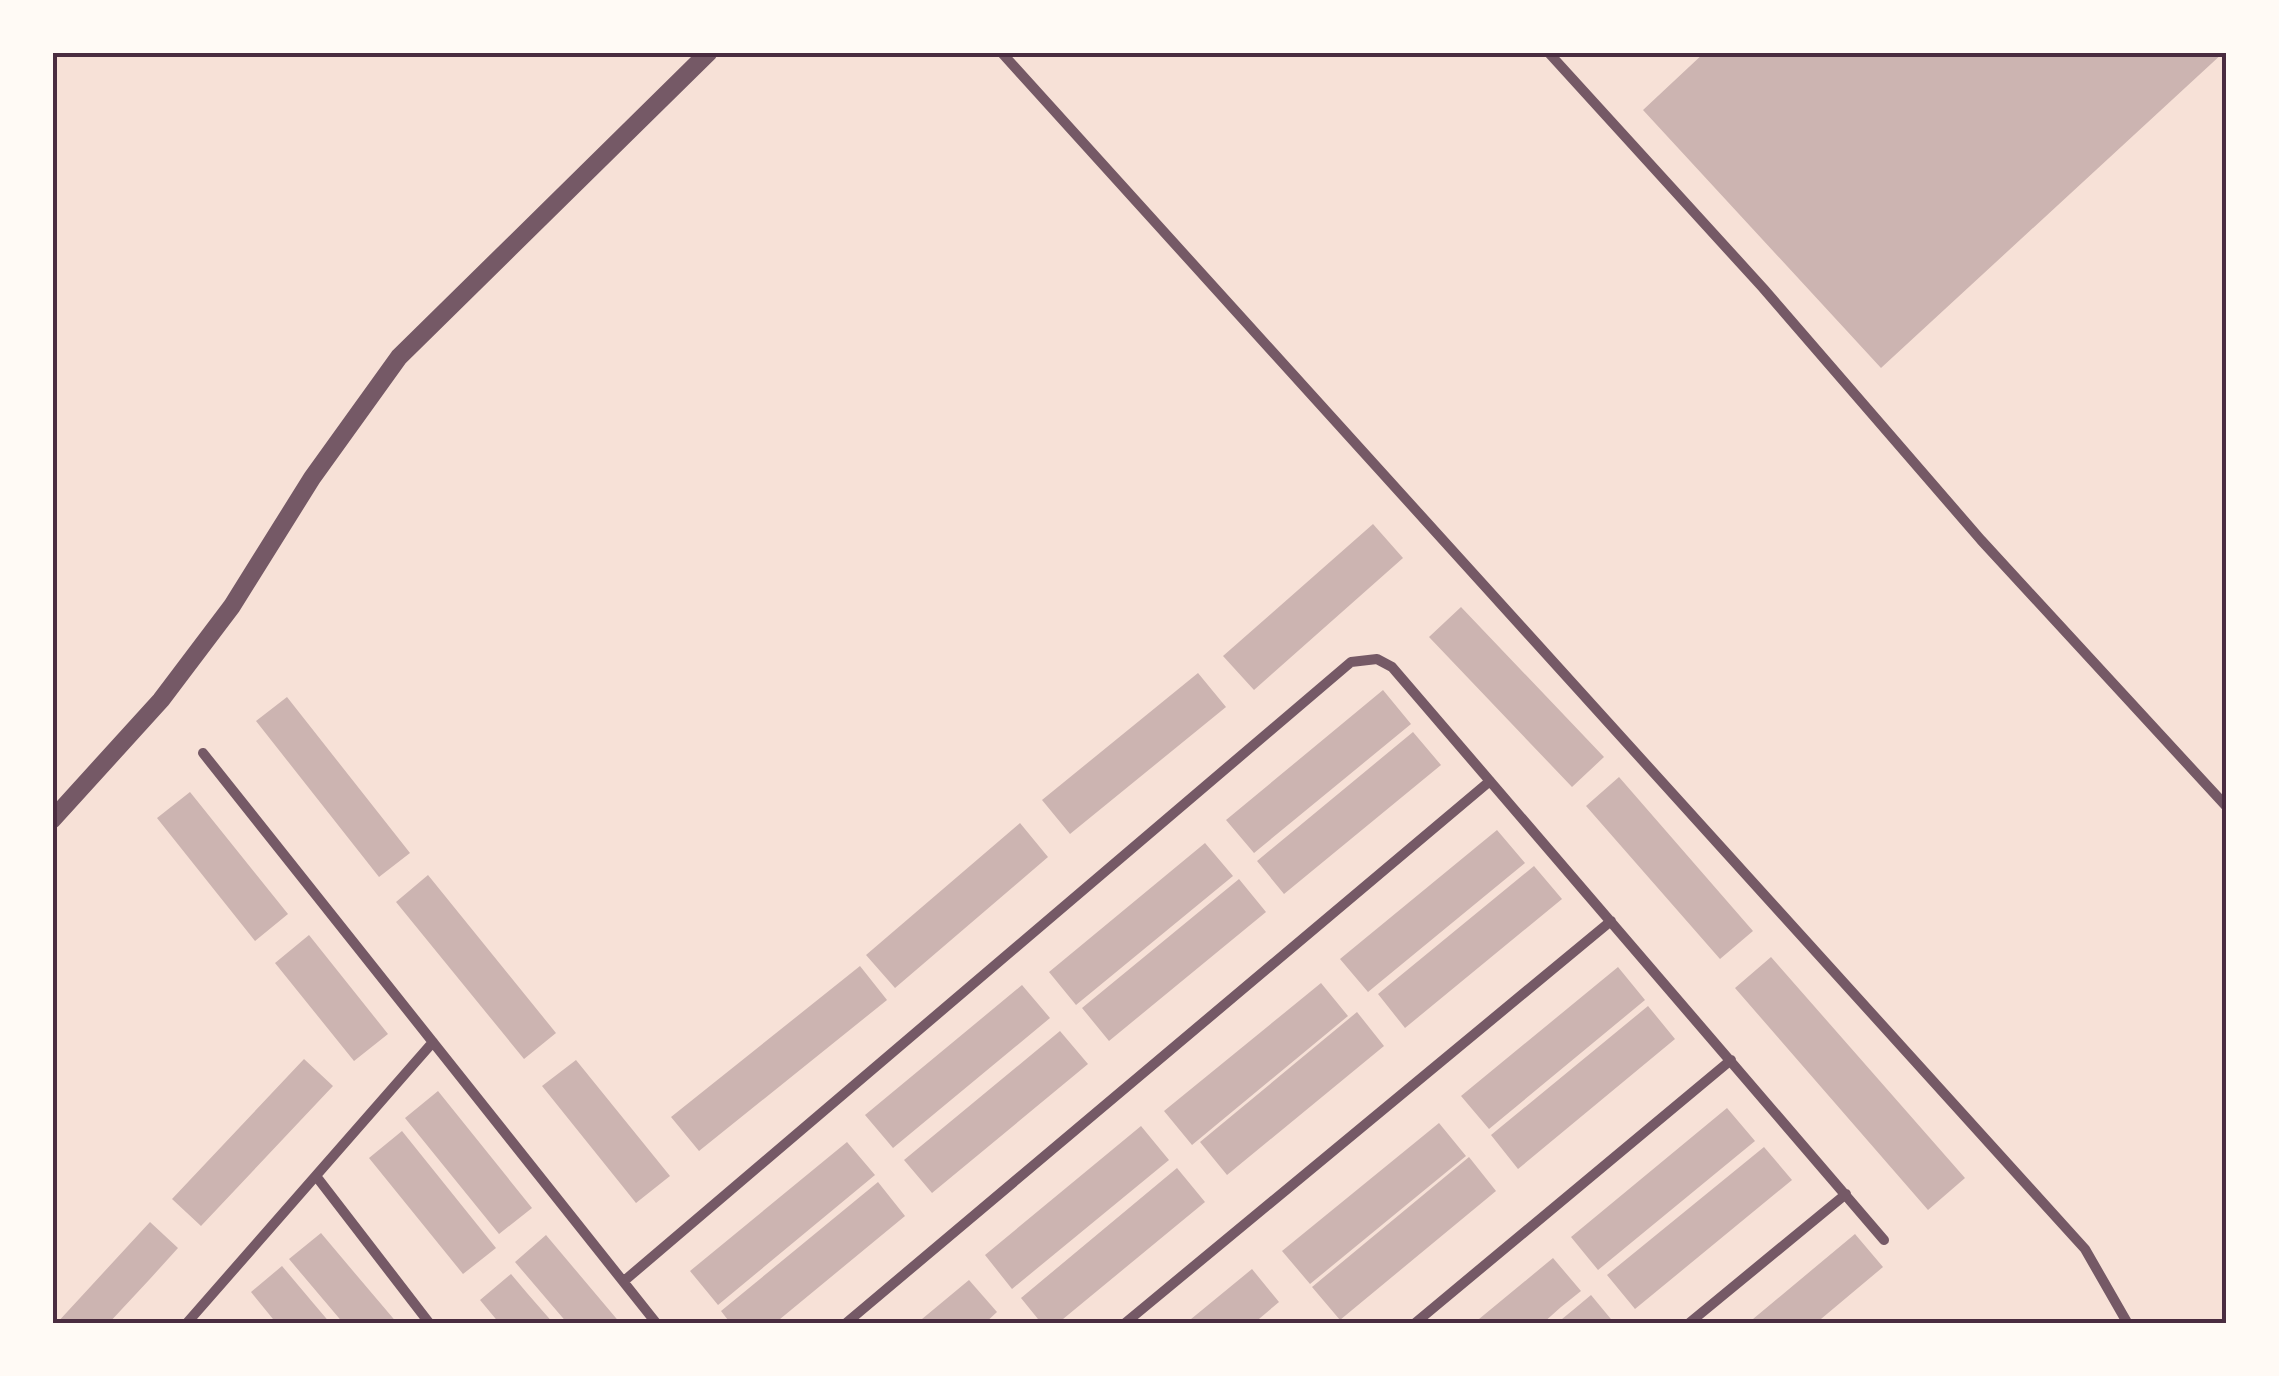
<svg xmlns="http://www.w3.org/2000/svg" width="2279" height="1376" font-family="Signika,sans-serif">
  <rect width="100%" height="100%" fill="#f7e1d7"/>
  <!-- building -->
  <path fill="#ccb4b1" d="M1705,52h519l-343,316 -238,-258z
    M1373,524l30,34 -149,132 -31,-34z
    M1461,607l143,150 -32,30 -143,-150z
    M1198,673l28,34 -156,127 -28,-34z
    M1383,690l28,34 -157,129 -28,-33z
    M287,697l123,156 -31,24 -123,-156z
    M1413,732l28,33 -157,129 -27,-33z
    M1619,777l134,154 -33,28 -134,-153z
    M190,792l98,122 -33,27 -98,-123z
    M1020,823l28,34 -153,131 -29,-33z
    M1497,830l28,33 -157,129 -28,-33z
    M1205,843l28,33 -157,129 -27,-33z
    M1534,866l28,33 -157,129 -27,-34z
    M428,875l128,158 -32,26 -128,-157z
    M1239,879l27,33 -157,129 -27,-33z
    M309,935l79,99 -34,27 -79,-98z
    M1771,957l194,221 -37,32 -193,-222z
    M860,966l27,34 -188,151 -28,-34z
    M1618,967l27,33 -156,129 -28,-33z
    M1321,983l27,33 -156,129 -28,-34z
    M1022,985l28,33 -157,130 -28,-33z
    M1648,1006l27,33 -157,130 -27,-34z
    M1357,1012l27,34 -157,129 -27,-33z
    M1060,1031l28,33 -156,129 -28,-33z
    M304,1059l29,27 -132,140 -29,-27z
    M576,1060l94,116 -34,27 -94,-117z
    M438,1091l94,117 -33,26 -94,-116z
    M1727,1108l28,33 -157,129 -27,-33z
    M1439,1123l27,33 -156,128 -28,-33z
    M1141,1126l28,34 -157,129 -27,-34z
    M402,1131l94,117 -33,26 -94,-116z
    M847,1142l28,33 -157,130 -28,-34z
    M1764,1147l28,33 -157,129 -28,-34z
    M1469,1157l27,34 -156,129 -28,-33z
    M1177,1168l28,34 -148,122h-15l-21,-26z
    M878,1182l27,34 -131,108h-43l-10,-13z
    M150,1222l28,26 -29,32 -41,44h-52z
    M321,1233l32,38 45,53h-54l-55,-65z
    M1855,1234l28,33 -68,57h-68z
    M546,1235l16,19 59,70h-53l-53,-62z
    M1553,1258l28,33 -20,16 -19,17h-69z
    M282,1266l32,38 17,20h-54l-26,-32z
    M1252,1269l27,33 -26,22h-68z
    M511,1274l16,19 27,31h-54l-20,-24z
    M969,1280l28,32 -13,12h-68z
    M1591,1295l24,29h-59l17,-14z"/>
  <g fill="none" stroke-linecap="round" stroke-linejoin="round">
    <!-- minor -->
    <path stroke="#755966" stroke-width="10" d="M1001,52l1084,1197 43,75
      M1548,52l215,236 218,252 245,266
      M203,753l454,571
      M316,1176l114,148
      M624,1281l727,-619 26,-3 15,8 492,573
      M186,1324l247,-282
      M845,1324l645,-543
      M1124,1324l487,-403
      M1414,1324l317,-264
      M1688,1324l158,-130"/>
    <!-- tertiary -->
    <path stroke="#755966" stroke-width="18" d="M52,820l109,-120 71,-94 80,-128 87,-121 310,-305"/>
  </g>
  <!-- border -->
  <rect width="2279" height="1376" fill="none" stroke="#fffaf5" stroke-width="110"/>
  <rect x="55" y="55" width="2169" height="1266" fill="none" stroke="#4a2c40" stroke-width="4"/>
</svg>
